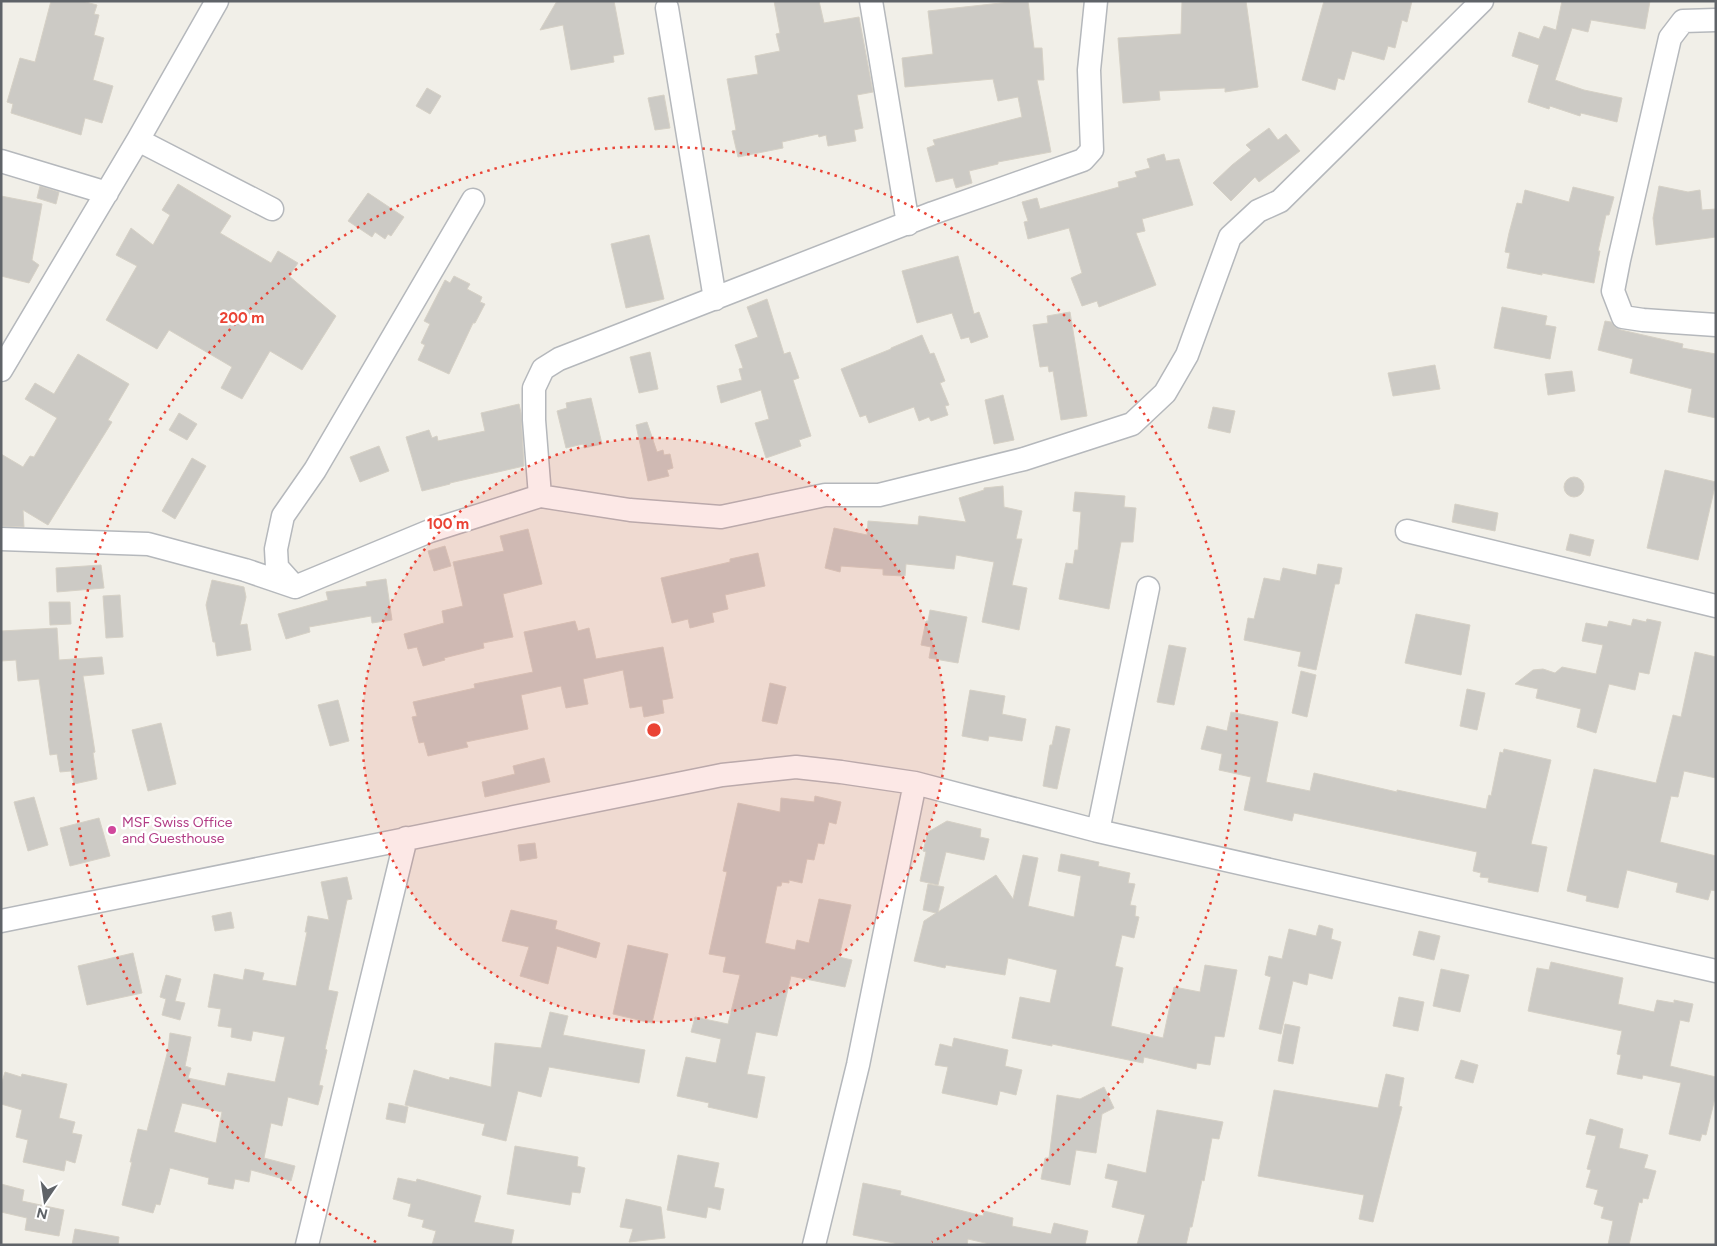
<svg xmlns="http://www.w3.org/2000/svg" width="1717" height="1246" font-family="Figtree,sans-serif">
  <rect width="100%" height="100%" fill="#f1efe8"/>
  <!-- building -->
  <path fill="#cccac5" stroke="#d6d1c6" fill-rule="evenodd" d="M51,1h31l15,4 -3,9 5,1 -5,20 10,3 -11,42 20,6 -11,37 -17,-5 -4,17 -70,-22 2,-9 -6,-2 13,-44 15,4z
    M557,1h57l10,53 -11,2 1,6 -43,8 -8,-45 -23,5z
    M774,1h45l5,22 35,-6 14,75 -16,3 6,33 -9,2 2,11 -28,5 -2,-11 -7,2 -1,-3 -36,8 1,6 -45,9 -6,-26 4,-1 -9,-51 31,-5 -3,-18 25,-5 -4,-17 4,-1z
    M1019,1h9l6,47h8l2,32h-7l14,72 -53,10v2l-29,7 3,12 -16,5 -3,-10 -17,4 -9,-34 8,-3 -2,-5 89,-23 -4,-20 -20,4 -5,-22 -88,8 -3,-29 31,-4 -5,-43z
    M1182,1h64l12,86 -33,5v-4l-66,3 1,9 -37,3 -5,-65 63,-4z
    M1324,1h88l-5,21 -5,-2 -7,28 -7,-2 -4,14 -32,-9 -8,29 -6,-2 -3,12 -33,-10z
    M1562,1h88l-5,28 -54,-9 -3,12 -16,-4 -17,52 29,10 38,8 -5,24 -36,-9 -1,3 -30,-10 -1,3 -21,-7 11,-37 -27,-9 7,-24 20,7 5,-13 12,4z
    M427,88l14,8 -11,18 -14,-8z
    M664,95l6,33 -15,2 -7,-32z
    M1269,128l9,12 8,-6 14,17 -41,31 -4,-5 -24,24 -18,-18 19,-18 19,-15 -5,-5z
    M1164,154l2,7 13,-2 14,46 -51,14 3,12 -9,2 20,52 -57,22 -2,-6 -15,5 -11,-28 11,-5 -13,-45 -41,11 -4,-17 4,-1 -6,-19 15,-4 3,11 79,-22 -1,-5 19,-5 -2,-5 15,-4 -3,-9z
    M178,184l53,32 -11,17 51,30 7,-12 20,12 -9,13 47,40 -34,54 -32,-19 -28,48 -21,-11 11,-21 -63,-37 -12,19 -51,-29 31,-54 -21,-11 15,-27 22,17 17,-30 -8,-5z
    M40,186l19,6 -3,12 -19,-6z
    M1659,186l29,6 12,-2 2,20 14,-1v28l-60,8 -3,-27z
    M1573,187l41,10 -5,18h-3l-8,36h2l-6,32 -52,-10v2l-35,-7 3,-15 -5,-1 4,-19 8,-30 5,1 3,-14 44,12z
    M368,193l36,24 -13,19 -3,-2 -3,5 -10,-7 -3,5 -24,-16z
    M1,196l41,8 -10,56 7,5 -10,18 -28,-7z
    M649,235l15,64 -38,9 -15,-64z
    M958,256l16,58 5,-2 9,25 -17,6 -2,-6 -8,2 -9,-26 -35,10 -15,-52z
    M454,276l16,8 -3,5 15,8 -2,5 5,2 -10,19h-2l-24,51 -31,-14 7,-15 -4,-2 9,-19 -6,-3 21,-41 5,3z
    M767,299l17,55 6,-2 9,26 -6,2 18,56 -12,4 2,6 -35,12 -11,-35 14,-4 -8,-29 -40,13 -4,-17 25,-6 -3,-11 4,-1 -8,-23 23,-8 -11,-30z
    M1502,307l45,9 -2,9 11,2 -6,32 -56,-11z
    M1070,312l17,104 -26,4 -8,-49 -4,1 -1,-6 -8,1 -7,-42 15,-2 -1,-7z
    M1605,321l6,1 4,5 6,3 62,14 -1,4 34,6v64l-28,-6 4,-23 -62,-16 3,-14 -35,-9z
    M922,335l8,19 4,-1 11,28 -5,2 9,22 -4,1 3,9 -17,6 -2,-4 -10,4 -5,-14 -45,16 -3,-8 -6,2 -19,-48 50,-20v-1z
    M650,352l8,37 -19,4 -9,-36z
    M78,354l51,30 -21,36 4,2 -64,103 -25,-15 1,17 -23,-1v-72l22,13 7,-11 4,1 23,-39 -32,-19 10,-16 19,11z
    M1435,365l5,24 -47,7 -5,-23z
    M1572,371l3,20 -27,4 -3,-21z
    M1003,395l11,45 -20,4 -9,-44z
    M591,398l11,46 -18,4 -1,-4 -17,4 -9,-37 10,-3 -1,-5z
    M519,404l2,9 3,53 -74,17v1l-28,7 -16,-54 23,-7 3,8 5,-2 1,5 47,-10 -4,-18z
    M1213,407l22,4 -5,22 -22,-5z
    M179,413l18,11 -10,16 -18,-10z
    M647,422l10,30 6,-2 1,5 6,-1 3,14 -6,2 2,6 -21,5 -12,-56z
    M379,446l10,25 -29,11 -10,-25z
    M192,458l14,8 -31,53 -13,-8z
    M1665,470l51,12 -18,78 -51,-12z
    M1564 487a10 10 0 1 1 20 0a10 10 0 1 1-20 0Z
    M1003,486l1,21 18,4 -6,28h6l-10,46 15,3 -8,42 -37,-8 12,-60 -38,-7 -2,14 -48,-5 -1,12 -22,-1v-6l-42,-3 -1,6 -15,-4 9,-40 33,7 1,-14 50,4 1,-9 47,6 -7,-24 25,-8v-2z
    M1075,492l50,4 -1,11 12,1 -3,34h-12l-12,67 -50,-10 7,-36 7,1 2,-14h3l3,-38 -8,-1z
    M1455,504l43,9 -3,18 -43,-9z
    M528,529l14,55 -39,10 10,43 -30,6 1,5 -40,10 1,2 -22,6 -6,-19 -9,2 -4,-15 40,-11 -2,-12 21,-5 -10,-44 51,-11 -4,-15z
    M1570,534l24,6 -4,16 -24,-6z
    M445,546l6,20 -17,5 -6,-20z
    M758,553l7,33 -40,9 3,14 -16,4 2,9 -24,6 -2,-9 -16,4 -11,-45 69,-16v-3z
    M1318,564l24,4 -3,16h-4l-19,86 -18,-4 3,-14 -57,-12 4,-22 6,1 10,-41 16,3 3,-13 33,7z
    M101,565l3,23 -47,4 -1,-24z
    M386,579l6,41 -20,3 -1,-7 -62,11 1,5 -24,7 -8,-25 50,-14 -2,-8 41,-6 -1,-4z
    M212,580l32,7 2,10 -6,28 7,-1 4,26 -34,6 -2,-14h-2l-7,-37z
    M120,595l3,42 -17,1 -3,-42z
    M49,602h21l1,22 -21,1z
    M930,610l37,7 -9,46 -29,-5 2,-11 -10,-2 5,-24h2z
    M1416,614l54,11 -9,50 -56,-12z
    M1633,619l13,3 1,-3 14,3 -12,52 -10,-2 -4,18 -26,-6 -13,49 -19,-6 4,-18 -45,-11 2,-9 -23,-5 18,-14 10,-1 12,4 7,-6 34,7 7,-29 -21,-4 4,-18 21,4 2,-6 22,5z
    M575,621l3,10 11,-3 7,31 67,-12 10,51 -11,2 2,13 -20,4 -2,-11 -12,2 -7,-38 -40,9 5,25 -22,4 -5,-22 -40,9 7,34 -62,13 2,5 -40,9 -4,-14 -5,1 -7,-26 5,-1 -4,-14 62,-14 -1,-4 59,-12 -9,-40z
    M57,628l2,32 43,-3 2,17 -21,2 12,76 -2,1 4,26 -23,5 -3,-13 -11,1 -3,-18 -7,1 -11,-76 -21,2 -2,-21 -15,1v-30z
    M1169,645l17,3 -12,57 -17,-3z
    M1695,652l21,5v121l-32,-7 -6,26 -7,-1 -11,46 56,14v35l-5,-1 -3,10 -32,-8 2,-9 -51,-13 -9,38 -32,-7 1,-5 -20,-5 27,-122 62,14 17,-68 8,2z
    M1301,671l15,4 -9,42 -15,-4z
    M770,683l16,4 -9,37 -15,-3z
    M1467,689l18,4 -8,37 -17,-4z
    M970,690l35,6 -3,18 24,5 -4,22 -33,-5 -1,5 -26,-5z
    M338,700l11,41 -19,5 -12,-41z
    M1231,712l47,10 -12,60 44,9 4,-18 83,19v-2l89,19 3,-14 2,1 9,-44 3,1 1,-4 47,11 -20,84 16,3 -9,45 -50,-10 1,-4 -9,-1 1,-4 -8,-2 4,-19 -183,-39 -2,8 -48,-11 7,-33 -32,-7 3,-16 -21,-5 6,-23 20,5z
    M161,723l15,61 -28,7 -16,-61z
    M1056,726l14,3 -13,60 -14,-3 7,-41h2z
    M544,758l6,24 -65,15 -3,-15 33,-8 -2,-8z
    M815,796l26,6 -5,22 -7,-2 -5,22 -6,-1 -4,17 -7,-1 -5,24 -13,-3v3l-7,-1 -1,4h-4l-12,57 30,7 2,-10 12,3 10,-44 32,6 -12,52 13,3 -7,27 -54,-11 -14,60 -21,-4 -9,42 18,3 -8,41 -49,-11 1,-4 -32,-7 9,-39 30,6 5,-24 -30,-7 4,-15 33,7 12,-49 -17,-3 3,-15 -17,-3 18,-82 -4,-1 15,-68 42,9 1,-14 33,4z
    M34,797l14,48 -20,6 -14,-49z
    M99,818l11,38 -40,10 -10,-38z
    M947,821l34,8 -1,8 9,2 -5,21 -38,-8 -8,33 -18,-4 6,-29 -3,-1 5,-19z
    M535,843l2,15 -17,3 -2,-16z
    M1061,854l38,8 -1,4 32,7 -2,10 7,1 -5,21 6,1 -1,10 4,1 -5,21 -12,-3 -7,31 8,2 -12,58 52,12 11,-51 26,5 5,-27 32,5 -13,67 -9,-1 -5,29 -13,-2 -1,6 -52,-12 -1,6 -91,-19v2l-40,-8 8,-41 30,6 7,-33 -49,-12 -3,17 -59,-10 -1,3 -31,-7 10,-40 12,-8 -13,-3 5,-26 16,3 -6,25 58,-37 17,24 10,-44 15,3 -10,48 46,11 7,-41 -23,-5z
    M347,877l5,22 -5,1 -19,90 10,2 -13,57 2,1 -8,35 4,1 -5,19 -30,-8 -6,29 -11,-3 -7,35 31,8 -4,15 -40,-11 -2,12 -14,-3 -2,10 -25,-5 1,-6 -39,-10 -10,37 -4,-1 -3,9 -31,-8 10,-43h-2l8,-33 9,2 21,-81 2,-17 21,4 -6,29 6,2 -3,10 37,8 3,-13 47,9 10,-45 -32,-6 -2,10 -20,-4 1,-9 -14,-2 3,-17 -13,-2 6,-33 29,6 2,-11 19,4 -2,7 34,6 11,-54h-2l3,-16 21,4 -8,-38zM182,1103l40,9 -6,31 -42,-11z
    M511,910l46,11 -2,8 45,14 -4,15 -39,-12 -9,38 -28,-8 9,-29 -27,-6z
    M231,912l3,16 -19,3 -3,-15z
    M1319,925l14,4 -2,10 10,3 -9,37 -23,-6 -2,12 -14,-4 -12,53 -22,-5 12,-52 -6,-2 4,-19 13,3 7,-30 27,7z
    M1419,931l21,5 -6,24 -21,-5z
    M628,945l40,9 -16,69 -39,-9z
    M133,953l9,40 -55,12 -9,-39z
    M1551,962l72,16 -5,26 36,8 3,-12 17,3v-3l19,4 -4,18 -9,-2 -10,46 46,11v17l-10,41 -4,-1 -2,7 -31,-7 12,-51 -38,-8 -1,4 -25,-5 4,-19 -4,-1 5,-23 -94,-20 9,-43 12,2z
    M1441,969l28,6 -9,37 -27,-6z
    M166,975l15,4 -6,22 10,2 -5,17 -18,-5 4,-16 -6,-2z
    M1399,997l25,5 -6,29 -25,-5z
    M550,1012l18,4 -5,19 82,15 -6,33 -90,-16 -8,30 -23,-6 -12,50 -24,-6 3,-11 -80,-19 9,-35 35,10 1,-3 41,10 4,-44 46,5z
    M1285,1024l15,3 -7,37 -15,-3z
    M954,1038l54,12 -3,16 17,4 -6,25 -16,-4 -3,14 -55,-12 6,-26 -13,-2 5,-21 12,3z
    M1461,1060l17,5 -5,18 -18,-5z
    M5,1072l16,5 1,-3 45,10 -8,34 16,4 -3,11 10,2 -7,28 -9,-3 -2,11 -41,-9 5,-22 -12,-3 6,-27 -21,-6v-19z
    M1386,1074l18,4 -5,28 3,1 -29,115 -14,-3 5,-24 -106,-19 16,-86 104,18z
    M1104,1087l10,21 -12,6 -6,39 -20,-3 -6,35 -29,-6 4,-21h4l8,-63 23,4z
    M389,1103l19,4 -3,16 -19,-4z
    M1157,1110l66,12 -4,17 -7,-1 -8,43 -2,-1 -10,47h-2l-4,18h-49l8,-30 -33,-8 6,-26 -13,-3 3,-14 38,9z
    M1590,1119l33,10 -4,19 29,7 -4,13 12,3 -8,28 -5,-1 -1,5 -3,-1 -10,43h-21l5,-24 -12,-3 3,-11 -10,-3 4,-14 -12,-3 5,-17 -4,-1 9,-33 -10,-2z
    M515,1146l63,11 -1,9 8,2 -5,25 -8,-1 -2,13 -63,-11z
    M678,1155l41,8 -5,24 10,2 -4,21 -12,-3 -2,11 -39,-8z
    M398,1178l18,4 1,-3 64,17 -7,26 40,8 -3,15h-79l4,-14 -14,-4 2,-7 -16,-4 3,-12 -18,-5z
    M863,1183l38,8 -1,4 83,21 1,-5 29,7 -1,8 39,8 3,-11 34,8 -3,14h-91l-26,-6 -1,6h-63l-51,-10z
    M1,1184l23,6 -2,11 42,9 -5,26 -34,-6 2,-12 -26,-6z
    M626,1199l35,8 4,31 -36,4 4,-13 -13,-2z
    M75,1229l44,8 -1,8h-46z"/>
  <g fill="none" stroke-linecap="round" stroke-linejoin="round">
    <defs>
      <path id="minor" d="M871,1l37,223
        M667,8l48,291
        M1716,20l-33,1 -13,17 -51,222 -6,31 10,26 20,3 73,5
        M138,140l134,69
        M1,161l106,32
        M1,370l137,-230 79,-139
        M540,496l-6,-76v-32l9,-19 16,-10 374,-146 150,-53 9,-10 -3,-80 7,-69
        M1407,531l309,75
        M1,539l147,5 97,26 50,17 135,-56 110,-35 90,14 91,7 104,-22h54l145,-36 108,-35 33,-31 22,-38 43,-118 28,-26 22,-10 202,-200
        M295,587l-18,-20 -1,-18 7,-33 32,-46 158,-270
        M1098,831l50,-243
        M1,921l721,-146 74,-8 45,5 74,11 183,48 618,140
        M307,1245l99,-407
        M814,1245l44,-180 57,-282"/>
    </defs>
    <!-- minor casing -->
    <use href="#minor" stroke="#b5b8bc" stroke-width="25"/>
    <!-- minor -->
    <use href="#minor" stroke="#fff" stroke-width="22"/>
  </g>
  <!-- distance rings -->
  <circle cx="654" cy="730" r="292" fill="#ea4335" fill-opacity=".12"/>
  <g fill="none" stroke="#ea4335" stroke-width="2.5" stroke-dasharray="2.5 5">
    <circle cx="654" cy="730" r="292"/>
    <path d="M376 1242A583 583 0 1 1 932 1242"/>
  </g>
  <!-- markers -->
  <circle fill="#d1479c" stroke="#fff" stroke-width="2" cx="112" cy="830" r="5"/>
  <g text-anchor="middle" stroke-width="5" stroke-linejoin="round" paint-order="stroke">
    <!-- hotel labels -->
    <g font-size="14" fill="#b23c85" stroke="#fff" text-anchor="start">
      <text x="122" y="827">MSF Swiss Office<tspan x="122" dy="16">and Guesthouse</tspan></text>
    </g>
  </g>
  <circle cx="654" cy="730" r="8" fill="#ea4335" stroke="#fff" stroke-width="2.5"/>
  <g font-size="15" text-anchor="middle" font-weight="bold" fill="#ea4335" stroke="#fff" stroke-width="5" stroke-linejoin="round" paint-order="stroke">
    <text x="242" y="323">200 m</text>
    <text x="448" y="529">100 m</text>
  </g>
  <!-- border -->
  <rect width="1717" height="1246" fill="none" stroke="#5f6368" stroke-width="5"/>
  <!-- north arrow -->
  <g transform="translate(45 1201) rotate(193)" stroke="#ffffff" stroke-width="4" paint-order="stroke">
  <path d="M0-4L9 19L0 12L-9 19Z" fill="#5f6368"/>
  <text y="-8" font-size="14" font-weight="bold" text-anchor="middle" fill="#5f6368">N</text>
  </g>
</svg>
